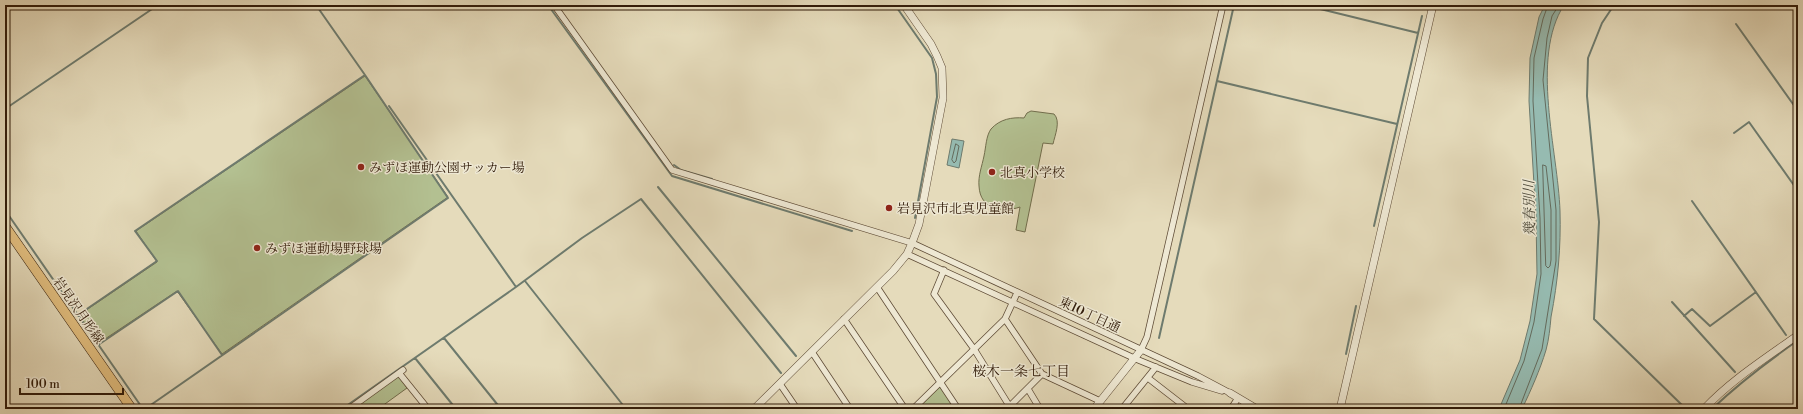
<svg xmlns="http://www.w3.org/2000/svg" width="1803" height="414" font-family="'Libre Bodoni','Noto Serif JP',serif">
  <rect width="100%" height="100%" fill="#e5dbbb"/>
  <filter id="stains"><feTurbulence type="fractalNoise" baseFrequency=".005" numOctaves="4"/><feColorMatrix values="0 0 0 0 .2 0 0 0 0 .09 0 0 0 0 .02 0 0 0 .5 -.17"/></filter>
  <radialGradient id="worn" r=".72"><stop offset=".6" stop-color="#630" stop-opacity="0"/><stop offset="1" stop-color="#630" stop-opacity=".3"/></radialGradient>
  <!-- green -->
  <path fill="#b3c091" stroke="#726e4d" d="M365,76l83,121 -226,157 -45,-63 -78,52 -20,-28 78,-53 -21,-31z
    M1031,111l23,3c7,7 1,21 -1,30l-10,-1 -18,89 -9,-2 4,-23c-17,6 -40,3 -41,-21 -1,-10 3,-20 5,-30 2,-9 2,-20 7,-27 9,-10 21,-12 33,-11l3,-5z
    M396,377h4l7,11 -29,21h-14l-3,-4v-4z
    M940,382l18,27h-45z"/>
  <!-- water -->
  <path fill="#96bbb1" stroke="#6e7b6e" d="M1545,5h19c-34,53 -6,146 -4,206 1,36 -2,70 -9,106 -1,11 -2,22 -5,33 -6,20 -15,40 -24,59h-23l21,-49 10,-39 7,-47 -1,-56 -7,-117 1,-43 9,-41z
    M952,139l12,2 -5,27 -12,-3z"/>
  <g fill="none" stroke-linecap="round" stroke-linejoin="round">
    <!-- shore -->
    <path stroke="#646b5d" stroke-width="1" d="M956,144l3,2 -3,15 -2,2 -2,-3z
      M1543,165l3,1 5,44v50l-1,6 -2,2 -2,-2z
      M1504,409l20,-48 10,-39 7,-48 -1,-56 -7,-117 1,-43 9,-39 5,-14
      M1519,409l23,-60 14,-88v-51l-13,-130 4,-42 5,-22 7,-11"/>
    <!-- stream -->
    <path stroke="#6e7b6e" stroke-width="2" d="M316,5l49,70
      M548,5l124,171 180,55
      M895,5l37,53 4,16 1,23 -22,121
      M1304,5l114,28
      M1614,5l-12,18 -14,35 -1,38 12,126 -5,97 92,90
      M1736,24l62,87
      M1217,81l180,43
      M389,106l127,181
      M5,109l153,-104
      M1734,133l15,-11 49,69
      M674,165l7,5 31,9
      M658,187l138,169
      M1692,201l94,134
      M5,210l138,199
      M1374,226l48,-210
      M525,281l101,128
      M1672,302l63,70
      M78,315l79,-54 -22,-30 230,-156 83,123 -303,211
      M1684,316l8,-7 18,17 46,-34
      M444,338l57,71
      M1159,338l75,-333
      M98,345l80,-54 44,64
      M1346,354l10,-48
      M415,358l41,51
      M342,409l174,-122 66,-49 59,-39 140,174
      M1712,409c26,-25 55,-47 85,-68"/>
    <defs>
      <path id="minor" d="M554,5l118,165 240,73 286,133 32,17
        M907,254l229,105 56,23 30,9
        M944,270l-10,24 40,55 36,58
        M877,287l81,122
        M844,319l61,90
        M1005,319l37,55 58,27
        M1141,350l6,-13 76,-332
        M812,352l38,57
        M399,373l29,36
        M1148,378l40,31
        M780,384l17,25
        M1028,389l12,20
        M1008,408l34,-34
        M349,409l54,-39
        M913,409l92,-90 12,-26
        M1122,409l34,-42
        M1231,409l7,-11"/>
      <path id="tertiary" d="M1230,393l27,16
        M754,409l139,-138 14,-17 5,-11 7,-19 24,-126 -1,-30 -5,-12 -6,-12 -27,-39
        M1094,409l47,-59
        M1340,409l93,-404
        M1704,409c27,-29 62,-51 94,-74"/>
      <path id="primary" d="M5,226l127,183"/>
    </defs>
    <!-- minor casing -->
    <use href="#minor" stroke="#5e4b36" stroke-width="7"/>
    <!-- tertiary casing -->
    <use href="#tertiary" stroke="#5e4b36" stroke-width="8"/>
    <!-- primary casing -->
    <use href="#primary" stroke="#311b09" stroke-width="10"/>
    <!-- minor -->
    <use href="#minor" stroke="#eee8d3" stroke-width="5.5"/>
    <!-- tertiary -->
    <use href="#tertiary" stroke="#eee8d3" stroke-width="7"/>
    <!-- primary -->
    <use href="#primary" stroke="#e2be7e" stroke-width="9"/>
  </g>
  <!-- markers -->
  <g fill="#8f2418" stroke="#eee8d3" stroke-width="1.5">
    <circle cx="361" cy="167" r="4"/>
    <circle cx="992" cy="172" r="4"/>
    <circle cx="889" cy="208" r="4"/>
    <circle cx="257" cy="248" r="4"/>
  </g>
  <g text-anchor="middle" stroke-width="3" stroke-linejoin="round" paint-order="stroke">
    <!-- poi labels -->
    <g font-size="13" fill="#311b09" stroke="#eee8d3" text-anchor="start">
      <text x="369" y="172">みずほ運動公園サッカー場</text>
      <text x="1000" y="177">北真小学校</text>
      <text x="897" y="213">岩見沢市北真児童館</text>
      <text x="265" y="253">みずほ運動場野球場</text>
    </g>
    <!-- street labels -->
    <g font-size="13" fill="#311b09" stroke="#eee8d3">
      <text transform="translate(79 310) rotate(55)" y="5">岩見沢月形線</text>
      <text transform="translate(1090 314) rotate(25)" y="5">東10丁目通</text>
    </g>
    <!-- water labels -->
    <g font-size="14" font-style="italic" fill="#4f4b3b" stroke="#eee8d3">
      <text transform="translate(1529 208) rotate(-91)" y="5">幾春別川</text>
    </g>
    <!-- neighbourhood labels -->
    <g font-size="14" fill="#311b09" stroke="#eee8d3">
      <text x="1021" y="376">桜木一条七丁目</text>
    </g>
  </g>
  <!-- margin -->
  <rect width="1803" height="414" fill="none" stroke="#e5dbbb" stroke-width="20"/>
  <rect x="6" y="6" width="1791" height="402" fill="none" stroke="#311b09" stroke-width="2"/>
  <rect x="10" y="10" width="1783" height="394" fill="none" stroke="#311b09"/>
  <!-- scale -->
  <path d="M20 388v6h103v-6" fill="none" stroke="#311b09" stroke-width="2"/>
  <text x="26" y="388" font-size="12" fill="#311b09" stroke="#eee8d3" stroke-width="3" paint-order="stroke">100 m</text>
  <rect width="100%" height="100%" filter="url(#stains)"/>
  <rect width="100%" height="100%" fill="url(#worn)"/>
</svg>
